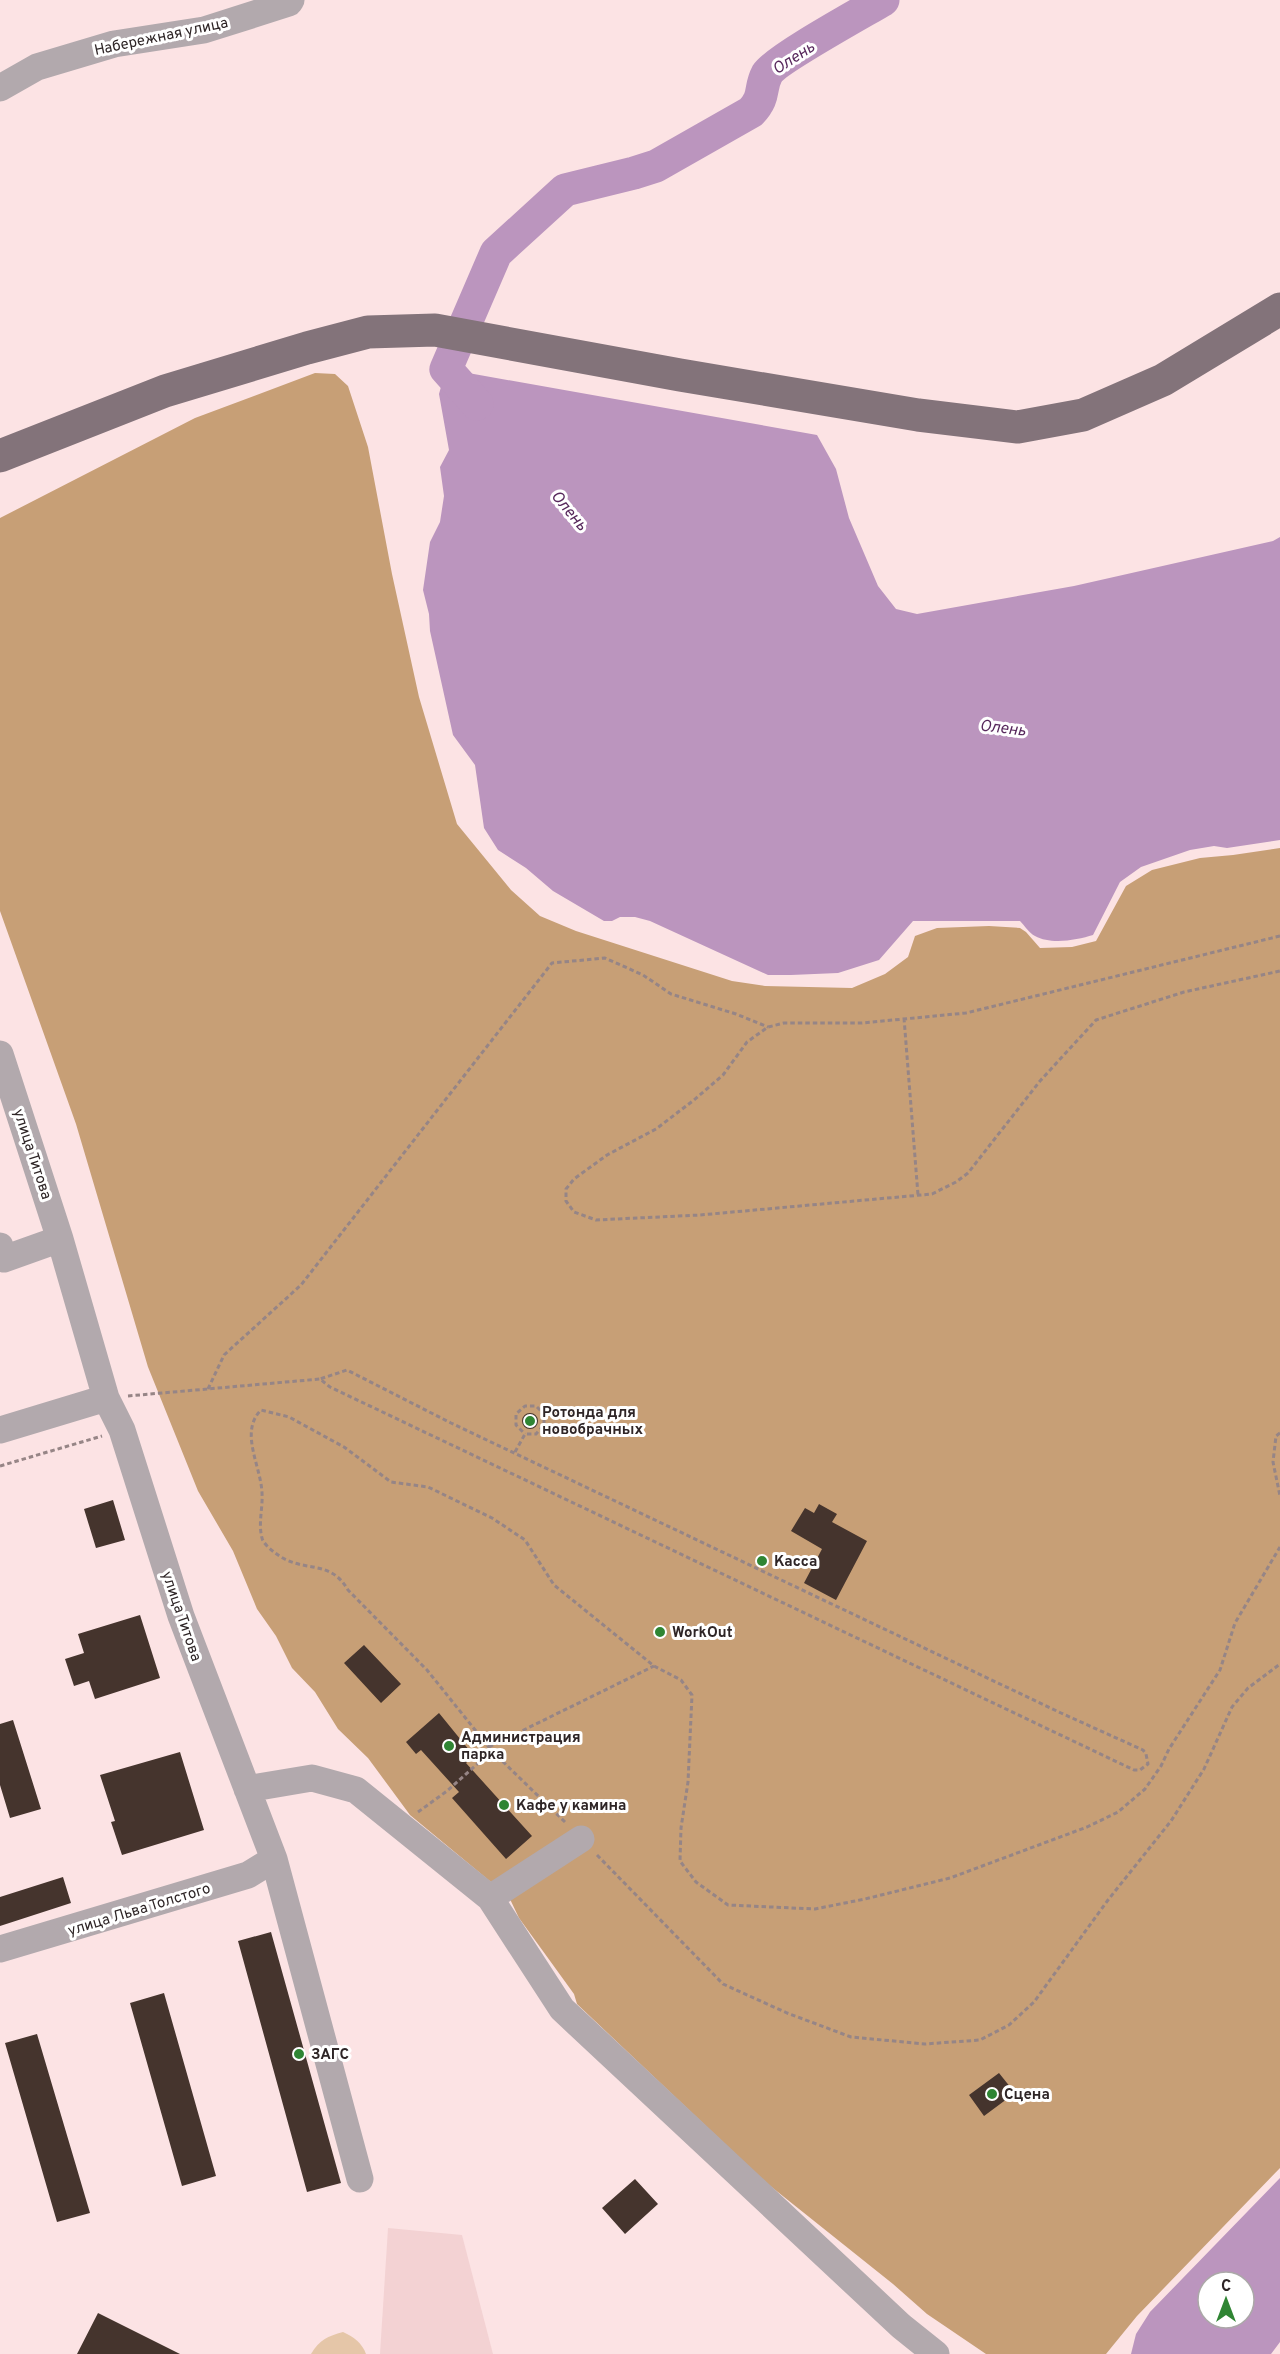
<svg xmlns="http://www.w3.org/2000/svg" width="1280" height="2354" font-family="Overpass,sans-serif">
  <rect width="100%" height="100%" fill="#fce3e4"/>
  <!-- built -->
  <path fill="#f3d2d3" d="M388,2228l74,7 31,119h-113z"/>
  <!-- green -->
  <path fill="#e5c6a8" d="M343,2332c11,5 19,11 23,22h-55c8,-14 17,-18 32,-22z"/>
  <!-- forest -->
  <path fill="#c79f76" d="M315,373l20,1 13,12 20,61 24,127 27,123 38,127 54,66 29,26 36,15 156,50 33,5 87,2 33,-14 23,-17 7,-21 22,-8 52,-2 31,2 6,4 14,16 32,-1 24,-6 30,-55 26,-16 48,-12 33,-3 47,-7v1320l-143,148 -31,38h-120l-59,-40 -34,-30 -129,-103 -187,-177 -3,-10 -55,-76 -10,-21 -99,-82 -42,-57 -30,-29 -23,-37 -23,-24 -16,-32 -19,-27 -24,-58 -35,-60 -50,-124 -72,-243 -76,-213v-393l195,-100z"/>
  <!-- water -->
  <path fill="#bb95be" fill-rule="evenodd" d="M446,369l371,66 19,34 13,49 29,68 18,23 21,5 157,-28 199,-45 7,-4v303l-53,8 -13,-2 -24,4 -49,17 -21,15 -27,53c-16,5 -42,10 -58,1 -6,-3 -10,-10 -15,-15h-107l-34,39 -41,13 -47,2h-23l-118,-54 -15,-4h-15l-8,4h-8l-51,-30 -27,-23 -28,-18 -14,-22 -9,-63 -22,-30 -23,-104 -1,-17 -6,-24 7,-48 10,-20 4,-26 -4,-29 9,-17 -10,-56z
    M1280,2178v164l-9,12h-140l5,-20 14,-22zM1208,2282h36v36h-36z"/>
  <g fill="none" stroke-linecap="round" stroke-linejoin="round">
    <!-- river -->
    <path stroke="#bb95be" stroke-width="33" d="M477,404l-31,-35 50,-116 69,-63 69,-17 22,-7 95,-54c15,-16 8,-23 16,-38 8,-14 96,-62 116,-74"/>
  </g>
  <!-- building -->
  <path fill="#45342d" d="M522 1421a8 8 0 1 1 16 0a8 8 0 1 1-16 0Z
    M113,1500l12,40 -29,8 -12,-39z
    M819,1504l18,10 -5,8 35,19 -31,59 -32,-17 18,-34 -31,-18 14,-23 9,5z
    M140,1615l20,63 -65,21 -6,-18 -15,5 -9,-27 19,-6 -6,-19z
    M364,1645l37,39 -20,19 -37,-40z
    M439,1713l35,43 -8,7 66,73 -26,23 -54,-61 7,-6 -38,-42 -5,4 -10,-12z
    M13,1720l28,89 -31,9 -10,-33v-61z
    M180,1752l24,78 -82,25 -11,-33 4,-1 -15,-46z
    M63,1877l8,26 -71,23v-29z
    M271,1932l70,251 -34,9 -69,-251z
    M164,1993l52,183 -34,10 -52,-183z
    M37,2034l53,179 -33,9 -52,-179z
    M999,2073l16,20 -31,23 -15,-21z
    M635,2179l23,25 -33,30 -23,-26z
    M98,2313l82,41h-103z"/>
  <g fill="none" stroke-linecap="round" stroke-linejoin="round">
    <!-- path -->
    <path stroke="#968586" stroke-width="3" stroke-dasharray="4.5 3" stroke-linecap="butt" d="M1280,936l-314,77 -104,10h-78l-16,4 -21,15 -24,33 -29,25 -38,29 -49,26 -33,24 -8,10v12l8,11 22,8 104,-5 232,-21 24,-12 12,-9 72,-92 56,-61 88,-28 96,-21
      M904,1018l14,177
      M208,1389l16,-34 77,-70 251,-322 53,-5 38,17 28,19 65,20 32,13
      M128,1396l192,-17 10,8 804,383h6l8,-6 -2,-10 -3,-4 -82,-37 -610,-290 -104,-53 -27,9
      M1280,1433l-4,3 -3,26 7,34
      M515,1452l10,-18h11l8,-9v-11l-8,-8h-11l-9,8v11l9,9
      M0,1466l102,-30
      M489,1747l165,-81
      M418,1812l29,-21 45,-40
      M565,1822l-73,-71 -65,-81 -79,-80c-19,-33 -46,-15 -74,-38 -4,-3 -11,-9 -12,-14 -4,-15 1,-30 0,-45 -1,-27 -23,-61 -1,-83l28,7 55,30 47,35 37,5 64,31 33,22 29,45 100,81 27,14 11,15 -4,87 -7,46 -1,33 16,21 32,23 87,4 50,-10 85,-21 137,-51 31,-15 27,-23 16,-23 8,-17 51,-79 15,-47 45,-76
      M597,1855l126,129 64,29 64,24 74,7 55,-4 29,-15 25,-23 74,-102 63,-79 33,-52 28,-62 16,-19 32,-24"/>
    <!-- minor -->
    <path stroke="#b2a9ad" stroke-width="27" d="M0,88l37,-21 77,-23 90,-14 85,-27 2,-3
      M0,1054l60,185 46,159 16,32 59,186 93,243 86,320
      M0,1246l4,13 56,-20
      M0,1430l106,-32
      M247,1789l65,-11 44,12 134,108 72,111 339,317 35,28
      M490,1898l91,-59
      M0,1949l248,-74 26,-16"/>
    <!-- major -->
    <path stroke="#83737a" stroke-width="33" d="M0,456l165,-65 142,-43 61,-16 67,-2 245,45 238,40 100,12 65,-12 80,-35 117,-71"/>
  </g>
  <!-- markers -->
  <g fill="#2f8533" stroke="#fff" stroke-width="2">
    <circle cx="530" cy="1421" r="6"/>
    <circle cx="762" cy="1561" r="6"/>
    <circle cx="660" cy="1632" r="6"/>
    <circle cx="449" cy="1746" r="6"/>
    <circle cx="504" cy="1805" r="6"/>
    <circle cx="299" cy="2054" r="6"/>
    <circle cx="992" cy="2094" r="6"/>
  </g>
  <g text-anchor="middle" stroke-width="6" stroke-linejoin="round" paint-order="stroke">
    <!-- street labels -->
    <g font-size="15" fill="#2e2526" stroke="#fff">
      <text transform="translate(161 36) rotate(-12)" y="5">Набережная улица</text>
      <text transform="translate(33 1154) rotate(72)" y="5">улица Титова</text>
      <text transform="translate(182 1616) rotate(71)" y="5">улица Титова</text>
      <text transform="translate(139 1909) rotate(-17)" y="5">улица Льва Толстого</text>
    </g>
    <!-- poi labels -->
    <g font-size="15" font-weight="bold" fill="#2e2526" stroke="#fff" text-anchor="start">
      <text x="542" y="1417">Ротонда для<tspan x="542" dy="17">новобрачных</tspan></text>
      <text x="774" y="1566">Касса</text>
      <text x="672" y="1637">WorkOut</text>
      <text x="461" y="1742">Администрация<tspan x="461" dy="17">парка</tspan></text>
      <text x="516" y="1810">Кафе у камина</text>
      <text x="311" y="2059">ЗАГС</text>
      <text x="1004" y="2099">Сцена</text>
    </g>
    <!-- water labels -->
    <g font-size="16" font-style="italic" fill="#57285c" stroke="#fff">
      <text transform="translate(793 57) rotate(-33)" y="6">Олень</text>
      <text transform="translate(570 510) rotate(50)" y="6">Олень</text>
      <text transform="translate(1003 727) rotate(7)" y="6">Олень</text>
    </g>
  </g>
  <!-- north arrow -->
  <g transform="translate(1226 2300)"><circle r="28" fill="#ffffff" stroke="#aba8a8" stroke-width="1.5"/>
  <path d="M0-4.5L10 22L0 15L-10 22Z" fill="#2f8533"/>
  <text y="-9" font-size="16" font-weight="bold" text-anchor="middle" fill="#2e2526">С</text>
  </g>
</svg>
